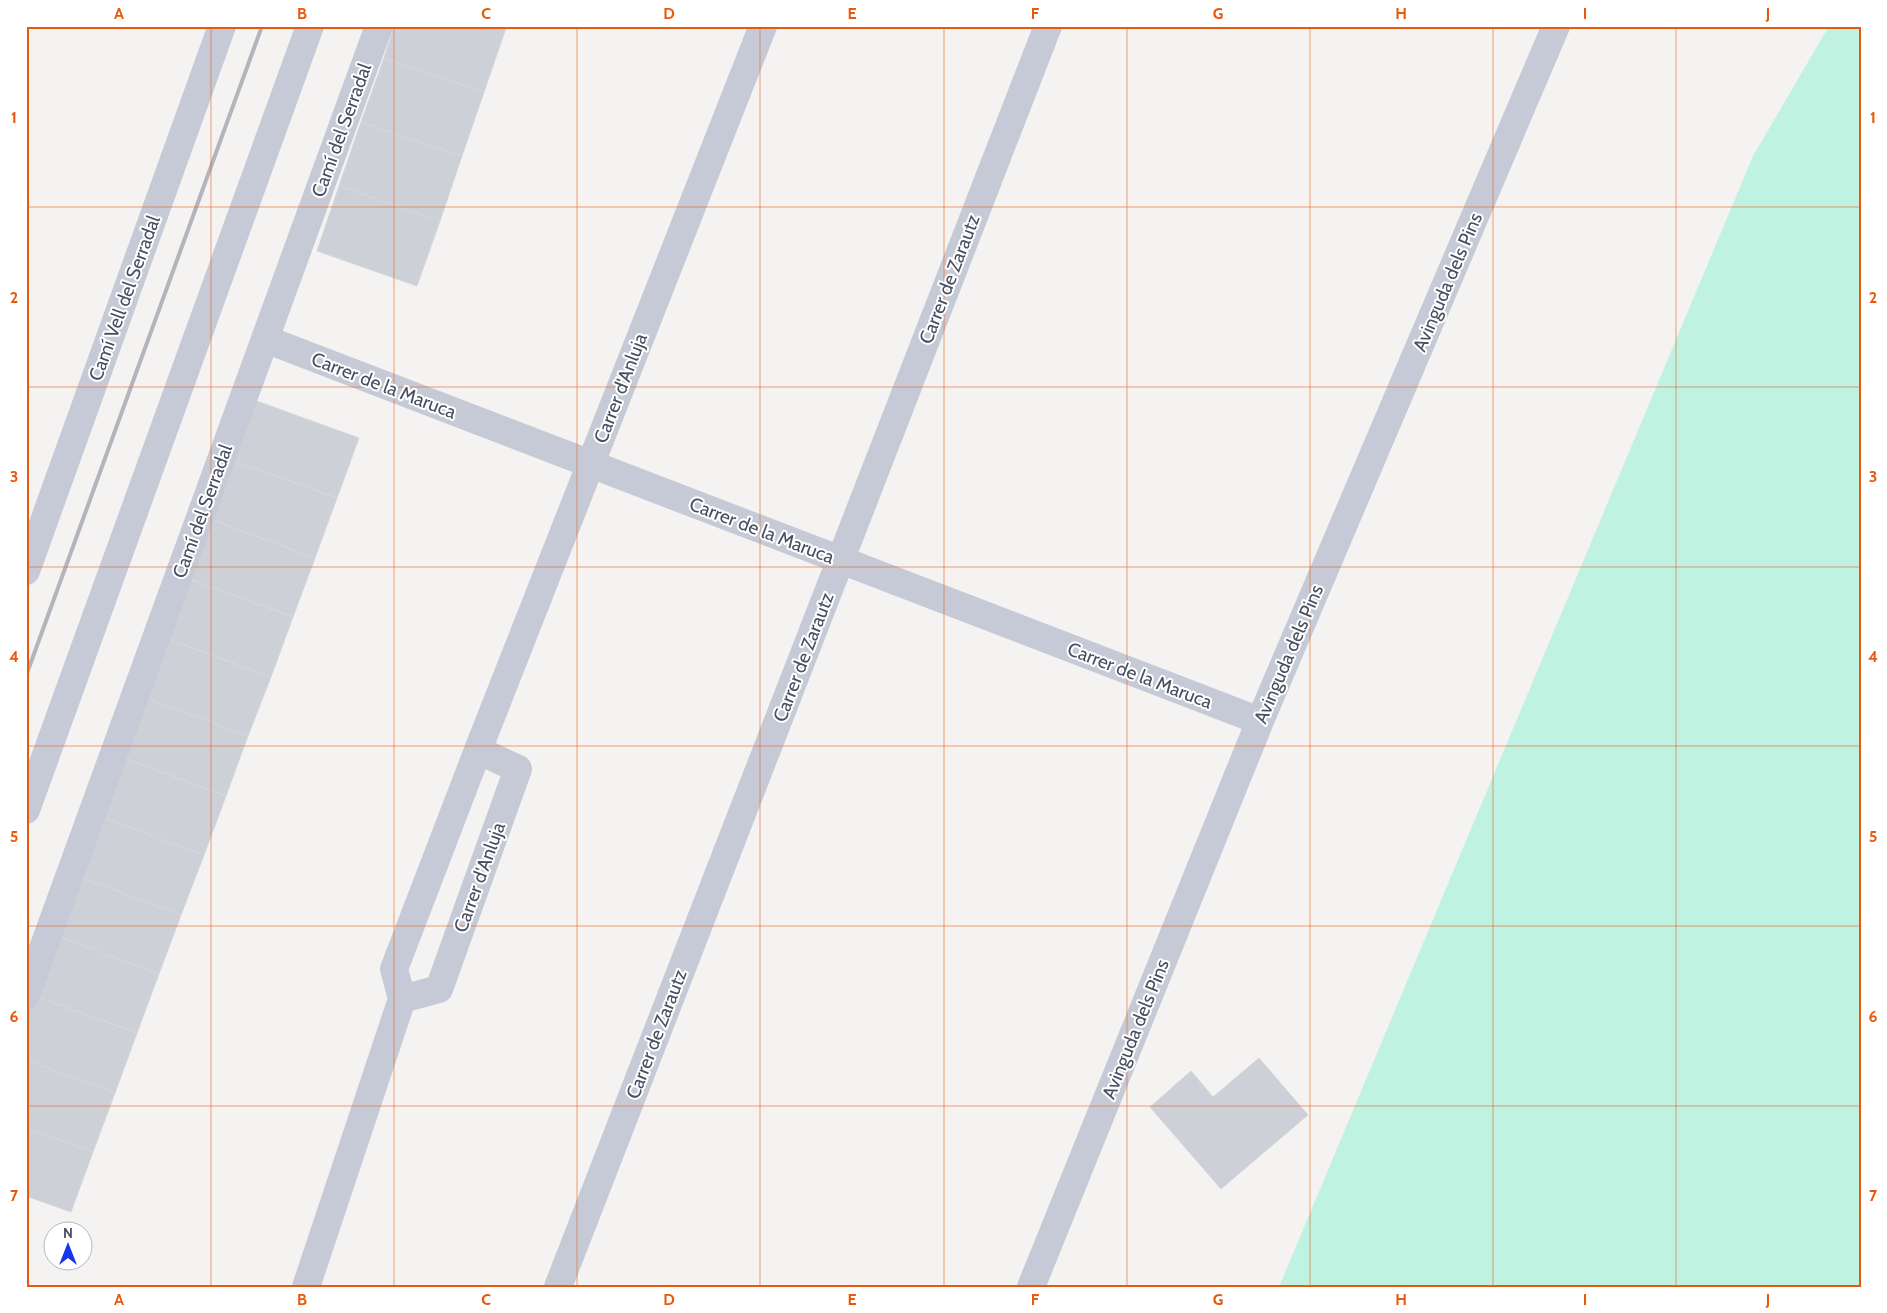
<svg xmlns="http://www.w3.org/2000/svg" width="1887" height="1313" font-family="Cabin,sans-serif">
  <rect width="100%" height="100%" fill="#f4f3f2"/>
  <!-- green -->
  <path fill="#c0f2e1" d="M1829,26h32v1261h-582l474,-1131z"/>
  <!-- building -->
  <path fill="#ced0d7" stroke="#d6d6de" d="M394,26h108l4,2 -22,64 -100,-34z
    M384,58l100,34 -22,64 -101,-34z
    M361,122l101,34 -22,65 -101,-35z
    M339,186l101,35 -23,65 -100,-35z
    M254,400l105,38 -22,60 -105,-38z
    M232,460l105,38 -22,60 -105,-39z
    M210,519l105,39 -22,59 -106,-39z
    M187,578l106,39 -22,60 -106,-39z
    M165,638l106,39 -23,59 -105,-39z
    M143,697l105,39 -22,60 -105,-39z
    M121,757l105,39 -22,59 -105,-39z
    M99,816l105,39 -23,60 -104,-39z
    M77,876l104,39 -22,59 -105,-39z
    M54,935l105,39 -22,59 -105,-38z
    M32,995l105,38 -22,60 -89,-33v-49z
    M1259,1058l49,57 -87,74 -71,-82 41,-36 22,26z
    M26,1060l89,33 -22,59 -67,-24z
    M26,1128l67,24 -22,60 -45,-16z"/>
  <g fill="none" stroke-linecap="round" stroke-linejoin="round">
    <!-- minor -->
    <path stroke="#c6cad7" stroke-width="28" d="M265,339l995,382
      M26,571l196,-545
      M478,750l285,-724
      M26,995l353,-969
      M306,1287l96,-288 -8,-30 84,-219 40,19 -79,220 -37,10
      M558,1287l490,-1261
      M1031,1287l229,-566 296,-695"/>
    <!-- tertiary -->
    <path stroke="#c6cad7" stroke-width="28" d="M26,810l284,-784"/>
    <!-- rail -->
    <path stroke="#b4b5bc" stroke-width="4" d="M26,676l236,-650"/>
  </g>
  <!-- grid -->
  <path fill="none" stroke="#e8590c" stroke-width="1" stroke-opacity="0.55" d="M211,26v1261M394,26v1261M577,26v1261M760,26v1261M944,26v1261M1127,26v1261M1310,26v1261M1493,26v1261M1676,26v1261M26,207h1835M26,387h1835M26,567h1835M26,746h1835M26,926h1835M26,1106h1835"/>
  <g text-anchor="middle" stroke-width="4" stroke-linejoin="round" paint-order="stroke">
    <!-- street labels -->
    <g font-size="19" fill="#494f61" stroke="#fff">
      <text transform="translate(341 130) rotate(-70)" y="7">Camí del Serradal</text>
      <text transform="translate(949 279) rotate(-69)" y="7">Carrer de Zarautz</text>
      <text transform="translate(1447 282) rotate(-67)" y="7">Avinguda dels Pins</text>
      <text transform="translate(124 298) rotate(-70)" y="7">Camí Vell del Serradal</text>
      <text transform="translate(384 385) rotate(21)" y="7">Carrer de la Maruca</text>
      <text transform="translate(620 388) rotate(-69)" y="7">Carrer d'Anluja</text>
      <text transform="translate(202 511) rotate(-70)" y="7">Camí del Serradal</text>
      <text transform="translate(762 530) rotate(21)" y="7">Carrer de la Maruca</text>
      <text transform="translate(1288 654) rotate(-67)" y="7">Avinguda dels Pins</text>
      <text transform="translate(803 657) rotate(-69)" y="7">Carrer de Zarautz</text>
      <text transform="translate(1140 675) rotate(21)" y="7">Carrer de la Maruca</text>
      <text transform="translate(479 877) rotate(-70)" y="7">Carrer d'Anluja</text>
      <text transform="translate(1135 1029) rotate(-68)" y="7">Avinguda dels Pins</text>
      <text transform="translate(656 1034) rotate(-69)" y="7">Carrer de Zarautz</text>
    </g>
  </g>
  <!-- border -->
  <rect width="1887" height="1313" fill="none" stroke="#ffffff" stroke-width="55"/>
  <!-- north arrow -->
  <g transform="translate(68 1246)"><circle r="24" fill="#ffffff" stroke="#b6b9c0"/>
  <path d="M0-4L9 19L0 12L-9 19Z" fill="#1336ee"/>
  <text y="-8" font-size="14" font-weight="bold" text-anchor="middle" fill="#494f61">N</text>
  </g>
  <rect x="28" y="28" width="1832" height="1258" fill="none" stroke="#e8590c" stroke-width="2"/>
  <g font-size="16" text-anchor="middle" font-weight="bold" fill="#e8590c">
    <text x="119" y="19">A</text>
    <text x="302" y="19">B</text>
    <text x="486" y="19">C</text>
    <text x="669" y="19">D</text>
    <text x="852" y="19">E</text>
    <text x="1035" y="19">F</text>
    <text x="1218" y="19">G</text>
    <text x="1401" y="19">H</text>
    <text x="1585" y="19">I</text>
    <text x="1768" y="19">J</text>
    <text x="14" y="123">1</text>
    <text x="1873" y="123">1</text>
    <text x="14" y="303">2</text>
    <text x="1873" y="303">2</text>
    <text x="14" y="482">3</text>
    <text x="1873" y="482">3</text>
    <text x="14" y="662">4</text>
    <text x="1873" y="662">4</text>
    <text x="14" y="842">5</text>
    <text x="1873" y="842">5</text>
    <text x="14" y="1022">6</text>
    <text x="1873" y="1022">6</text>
    <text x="14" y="1201">7</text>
    <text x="1873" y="1201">7</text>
    <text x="119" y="1305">A</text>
    <text x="302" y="1305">B</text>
    <text x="486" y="1305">C</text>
    <text x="669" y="1305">D</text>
    <text x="852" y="1305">E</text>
    <text x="1035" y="1305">F</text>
    <text x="1218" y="1305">G</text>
    <text x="1401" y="1305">H</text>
    <text x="1585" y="1305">I</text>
    <text x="1768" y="1305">J</text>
  </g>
</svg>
